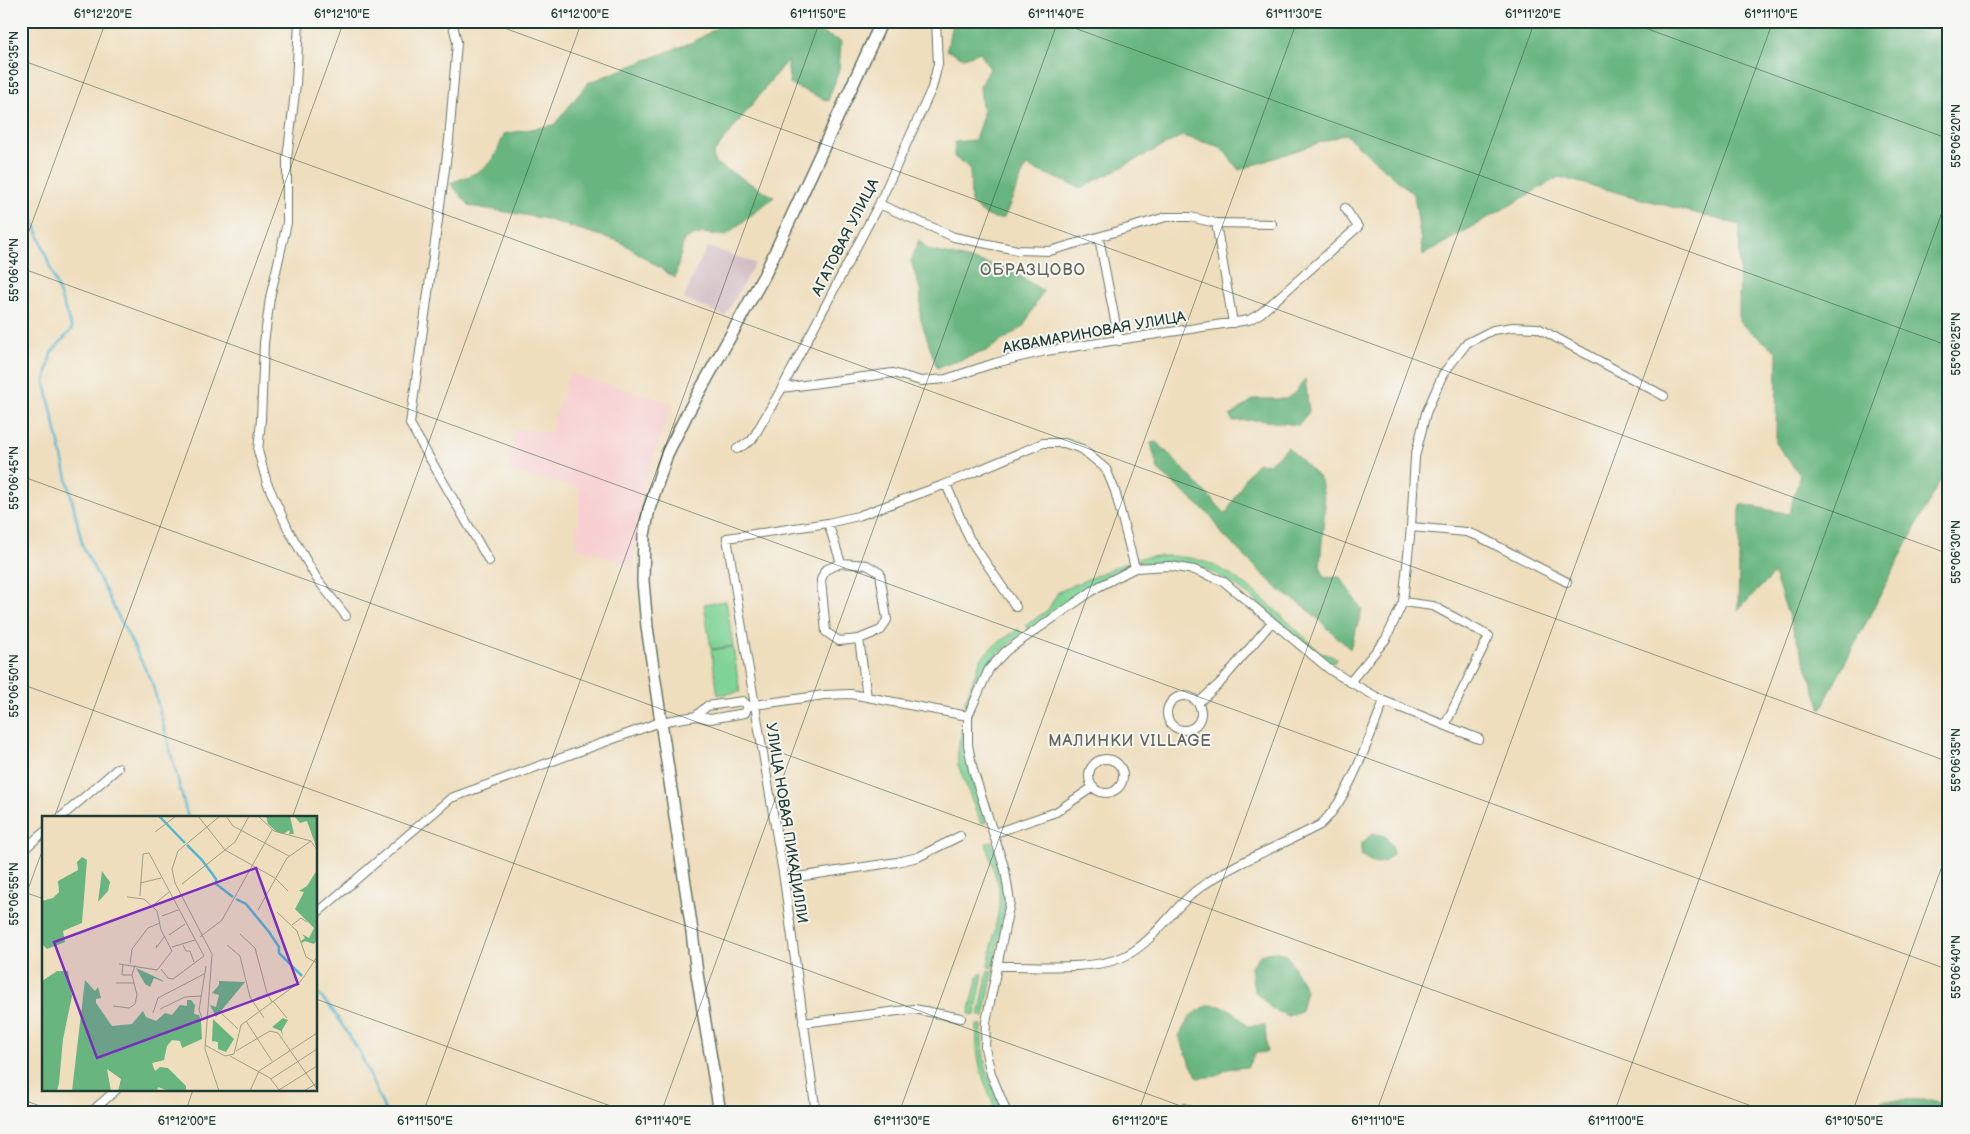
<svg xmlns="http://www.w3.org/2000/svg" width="1970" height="1134" font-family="'Balsamiq Sans',sans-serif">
  <rect width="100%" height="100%" fill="#f6f6f2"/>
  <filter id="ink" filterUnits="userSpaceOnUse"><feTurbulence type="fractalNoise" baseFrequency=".02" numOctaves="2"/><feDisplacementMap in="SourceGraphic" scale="10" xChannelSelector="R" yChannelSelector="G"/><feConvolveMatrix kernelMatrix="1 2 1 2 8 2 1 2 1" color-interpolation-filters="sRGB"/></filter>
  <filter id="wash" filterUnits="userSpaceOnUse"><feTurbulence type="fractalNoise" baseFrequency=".0096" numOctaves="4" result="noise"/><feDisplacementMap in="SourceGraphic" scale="20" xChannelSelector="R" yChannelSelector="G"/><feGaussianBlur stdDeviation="1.12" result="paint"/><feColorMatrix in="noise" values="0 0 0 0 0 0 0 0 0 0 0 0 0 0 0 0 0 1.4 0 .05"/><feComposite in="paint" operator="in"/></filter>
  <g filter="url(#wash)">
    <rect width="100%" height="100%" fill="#efdebd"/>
    <!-- built -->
    <path fill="#f7cfd0" d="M569,373l103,30 -29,84 -11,79 -56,-19 4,-60 -72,-15 8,-43 34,4z"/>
    <!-- industrial -->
    <path fill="#d2bdc5" d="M708,247l47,16 -30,53 -41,-17 11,-28z"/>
    <!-- green -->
    <path fill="#80d396" stroke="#508865" d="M1159,556c17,0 33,1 49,7 40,16 80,60 112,89l16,6 -1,4 -8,1c-40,-31 -82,-82 -131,-97 -9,-3 -20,-5 -30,-4 -9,0 -18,3 -27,0l-1,-4z
      M1127,562l-2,7c-35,15 -65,39 -97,61l-2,-5 22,-15 10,-18z
      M726,601l7,45 -22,3 -7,-45z
      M1018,629l4,5c-28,22 -42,37 -53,71l-5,-1 17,-45 11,-12z
      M733,647l7,45 -22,3 -7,-45z
      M962,729l2,1 3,32 19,60 -5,1 -23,-58v-15z
      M991,841l12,40 2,24 -12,63 -5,-1 11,-58v-22l-13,-44z
      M988,971h5l-9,46 -5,-1z
      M983,973l-8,42 -6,-1 9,-38z
      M977,1025h5c-2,33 8,59 21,88h-6c-13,-30 -23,-55 -20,-88z"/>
    <!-- forest -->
    <path fill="#68b57f" stroke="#44795a" d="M728,21h90l-2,10 25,10 -2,29 -11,31 -38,-17 -3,-24 -74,94 2,9 59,34 -49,39 -22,-3 -19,6 -9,39 -54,-36 -79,-24 -72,-12 -20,-23c33,-12 42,-14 54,-49l50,-9 34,-42 107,-42z
      M952,21h997v442l-128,246 -47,-135 -36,36 2,-106 49,10 11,-39 -24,-31 1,-92 -38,-30 1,-97 -181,-48 -136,78 -9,-60 -69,-61 -106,36 -18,-23 -39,-11 -101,52 -55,-22 -22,52c-15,2 -22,-5 -33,-15l-1,-35 -16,-11 1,-15 20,-2 8,-25 -3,-29 10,-17 -10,-17 -16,6 -17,-8z
      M919,240l10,10 80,19 34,22 -20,36 -37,24 -49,17 -17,-51 1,-25 -10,-31z
      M1305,379l4,33 -11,13 -40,-5 -25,1 -3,-5 24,-17h32l10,-7z
      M1157,442l69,72 22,-40 10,-11 11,1 19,-17 33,33 4,25 -5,61 5,12 15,-1 22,33 -12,39 -46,-43 -24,-15 -58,-57 -10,-17 -54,-47 -7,-27z
      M1949,745v93h-2v-89z
      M1373,833l12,3 7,10 1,8 -9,8 -11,1 -12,-8 1,-12z
      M1275,951l12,4 19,35 -5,21 -13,5 -16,-7 -18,-19 -3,-23 9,-12z
      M1208,1005c20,1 26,4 38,21l19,-1 2,27 -11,1 -9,14 -20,2 -10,7 -19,2 -10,-19 -9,-23 11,-20z
      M1882,1100h49l18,4v9h-70z"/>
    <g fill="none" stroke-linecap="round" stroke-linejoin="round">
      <!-- stream -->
      <path stroke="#53b6d1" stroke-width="2.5" d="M21,202l13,20 38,107 -21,24 -6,30 38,164 69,135 36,136
        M316,992l16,17 28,44 26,60"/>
    </g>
  </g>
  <g filter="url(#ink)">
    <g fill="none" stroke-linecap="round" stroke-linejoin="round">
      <defs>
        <path id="street" d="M299,21l-3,63 -9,75v64l-17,75 -6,45 -3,77 -3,31 9,32 22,48 28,48 29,37
          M452,21l5,21 -8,98 -39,284 79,137
          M879,204l75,33 63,13 33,1 116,-34h24l26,6 56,1
          M1216,223l17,100
          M1099,238l20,103
          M782,388l111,-15 28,8 25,-2 49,-16 51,-12 203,-31 12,-7 97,-86 -13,-19
          M737,449l15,-9 30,-52 97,-184 53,-116 6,-24 -2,-43
          M946,484l23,54 47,69
          M828,523l13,40 -16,7 -4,10 5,52 13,9 20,-2 8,58
          M1411,527l55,5 12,4 89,46
          M841,563l26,2 13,8 7,47 -6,10 -22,9
          M1403,602l30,4 56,30 -44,89
          M1350,682l36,-43 17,-37 8,-75 4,-70 11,-44 17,-39 24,-31 26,-13 20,-3 25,1 126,68
          M1167 713a17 17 0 1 1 34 0a17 17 0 1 1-34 0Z
          M743,701l5,5 -3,7 -35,6 -14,-3 11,-10z
          M1198,703l22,-20 52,-61
          M748,706l76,-11 27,-1 117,22
          M1089 776a17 17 0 1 1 34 0a17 17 0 1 1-34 0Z
          M60,818l58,-50
          M995,833l61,-21 37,-25
          M21,852l23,-20
          M784,879l113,-17 21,-5 42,-21
          M316,914l135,-116 209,-76 36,-6
          M998,966c35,-1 94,5 125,-9 32,-15 48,-48 75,-68 37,-27 82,-43 122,-64 30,-27 48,-86 64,-124
          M803,1023l111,-14 47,9
          M90,1113l26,-23
          M816,1113l-32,-234 -57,-341 101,-15 30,-7 88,-32 97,-41h21l18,6 24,20 9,22 20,77
          M1007,1113l-16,-39 -6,-26 1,-26 24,-120 -5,-32 -32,-100 -5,-25v-29l21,-47 17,-18 92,-64 37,-19 35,-2 24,4 29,11 106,88 21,13 34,19 95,38
          M1174,1113l10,-5 12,5"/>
        <path id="secondary" d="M720,1113l-23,-139 -6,-50 -44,-297 -4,-46 1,-46 5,-26 18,-55 20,-40 78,-140 117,-253"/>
      </defs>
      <!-- street casing -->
      <use href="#street" stroke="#687564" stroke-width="10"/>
      <!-- secondary casing -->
      <use href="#secondary" stroke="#687564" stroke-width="14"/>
      <!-- street -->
      <use href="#street" stroke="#fff" stroke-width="8"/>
      <!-- secondary -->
      <use href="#secondary" stroke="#fff" stroke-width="11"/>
    </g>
  </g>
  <!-- ticks -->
  <path fill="none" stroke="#1f3d34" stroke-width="1" stroke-opacity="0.45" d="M485,21l1464,533M1055,21l894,325M1626,21l323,118M21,60l1928,702M21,253l85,-232M21,268l1928,702M21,476l1750,637M21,684l1179,429M54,818l290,-797M292,818l290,-797M21,891l23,8M21,908l23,-62M316,999l314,114M21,1099l38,14M185,1113l8,-23M423,1113l397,-1092M661,1113l397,-1092M899,1113l398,-1092M1138,1113l397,-1092M1376,1113l397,-1092M1614,1113l335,-920M1852,1113l97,-266"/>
  <g text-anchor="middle" stroke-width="4" stroke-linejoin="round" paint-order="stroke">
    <!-- street labels -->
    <g font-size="15" fill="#1f3d34" stroke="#f6f6f2">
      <text transform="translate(845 237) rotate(-63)" y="5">АГАТОВАЯ УЛИЦА</text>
      <text transform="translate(1094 332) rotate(-10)" y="5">АКВАМАРИНОВАЯ УЛИЦА</text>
      <text transform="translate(787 823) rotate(81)" y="5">УЛИЦА НОВАЯ ПИКАДИЛЛИ</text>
    </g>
    <!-- neighbourhood labels -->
    <g font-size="16" letter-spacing="1" fill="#63655b" stroke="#f6f6f2">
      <text x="1033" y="275">ОБРАЗЦОВО</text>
      <text x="1130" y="746">МАЛИНКИ VILLAGE</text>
    </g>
  </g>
  <!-- overview -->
  <g transform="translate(42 816)">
    <rect width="275" height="275" fill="#efdebd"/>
    <path d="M224,0h24l4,18h-5l1,-4 -7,4 -6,-2 -9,-8zM275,0v33l-10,-28 -7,2 -5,-6zM40,41l5,3 -5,63 -19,8 2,11 -18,7 -5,-5v-43l11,-3 6,-6 -1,-11 20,-11 -1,-8zM275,54v70l-3,4 -9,-3 -3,2 -1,-2 4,-3 -3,-4 7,4 5,-10 -19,-19 9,-17 -5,-1 8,-5zM60,55l8,11 -2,9 -10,11zM94,152l26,12 2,2 -10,-4 -4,9 -5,-3zM15,155h11l4,25 -9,43 -4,44 -2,8h-15v-110zM43,164l10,11 3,-4 3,11 -5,1v4l16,23 20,-2 11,-13 3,6 10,4 9,-8 7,2 8,-10 7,1v-6h4l4,5 -1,9 5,1 2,6 1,18 -20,9 -2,-7 -8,-1 -5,6 -3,14 -12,3 3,8 5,-4 8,1 18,18v5h-17l-11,-4 -1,4h-39l3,-12 -14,-10 4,22h-39zM177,165l26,1 -29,35 -6,-12 6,2 3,-12 -7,-2 7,-8zM241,202l5,2 -6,10 1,7 -2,-6 -9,-4zM171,203l21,20 -8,13 -8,-3v-7l-6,-1z" fill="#68b57f"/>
    <path fill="none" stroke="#53b6d1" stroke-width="2.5" d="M117,0l26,27M145,29l15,15 14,19v5l17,13M194,83l10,5 23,28 10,15v6l23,23"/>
    <path fill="none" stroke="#9c9e86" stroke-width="1" d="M156,0l27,34 50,28 13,13M184,0l7,10 56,30M216,0l16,15 37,10 6,9M113,16l21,-16M98,67l21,-5M140,68l53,-42 14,-26M98,80l3,-42 6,-1 55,103 -31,23 -5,-1 -7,-9M110,90l17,-14M216,94l29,-52 24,-17M235,96l20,19 9,26 11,6M120,100l16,-6M250,109l9,-7 6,4M198,118l15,14 12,45 5,9M127,119l16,-11M158,121l22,-17 50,-90M115,129l-1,3 9,-12M141,129l3,6h4l4,11M185,129l13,11 10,41 14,21M130,131l23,-7M77,148l38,6 15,-19 -11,-21 -4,-19 -13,-12 -17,-2M81,148l-1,11h10M88,148l2,-15 16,-21 12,-5M74,167h18M231,185l14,17M71,190l16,2 6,-4 2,-9 -5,-20 3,-10M118,193l25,-12 16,-1M111,197l5,-15 46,-24M180,198l16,15M160,202l-3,-8 7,-44M204,205l26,40M163,229l20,11 9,-2 7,-29 60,-44 16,-24M194,235l34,-20 8,2 39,56M188,240l40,22 10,13M229,263l46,-30M237,274l38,-24M177,275l-14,-42 7,-95 -37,-71 -3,-14 6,-18 42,-35M208,275l9,-20 58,-38M262,275l13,-8"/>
    <path fill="#7b2cbf" fill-opacity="0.15" stroke="#7b2cbf" stroke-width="2.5" d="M214,52l42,116 -201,74 -43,-116z"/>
    <rect width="275" height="275" fill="none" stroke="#1f3d34" stroke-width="2.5"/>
  </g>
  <!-- margin -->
  <rect width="1970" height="1134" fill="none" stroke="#f6f6f2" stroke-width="55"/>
  <rect x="28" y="28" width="1914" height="1078" fill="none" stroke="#1f3d34" stroke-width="2"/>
  <g font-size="12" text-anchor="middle" fill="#1f3d34">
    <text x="103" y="18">61°12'20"E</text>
    <text x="342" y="18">61°12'10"E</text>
    <text x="580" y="18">61°12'00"E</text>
    <text x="818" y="18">61°11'50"E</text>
    <text x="1056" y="18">61°11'40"E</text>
    <text x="1294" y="18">61°11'30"E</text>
    <text x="1533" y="18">61°11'20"E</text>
    <text x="1771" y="18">61°11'10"E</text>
    <text transform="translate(14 63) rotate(-90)" y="4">55°06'35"N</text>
    <text transform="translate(1956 136) rotate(-90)" y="4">55°06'20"N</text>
    <text transform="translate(14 270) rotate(-90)" y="4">55°06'40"N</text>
    <text transform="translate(1956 344) rotate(-90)" y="4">55°06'25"N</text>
    <text transform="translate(14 478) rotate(-90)" y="4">55°06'45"N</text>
    <text transform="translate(1956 552) rotate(-90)" y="4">55°06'30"N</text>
    <text transform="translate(14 686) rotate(-90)" y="4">55°06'50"N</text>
    <text transform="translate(1956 760) rotate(-90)" y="4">55°06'35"N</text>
    <text transform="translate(14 894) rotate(-90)" y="4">55°06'55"N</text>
    <text transform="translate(1956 967) rotate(-90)" y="4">55°06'40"N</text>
    <text x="187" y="1125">61°12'00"E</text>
    <text x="425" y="1125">61°11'50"E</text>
    <text x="663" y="1125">61°11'40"E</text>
    <text x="902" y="1125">61°11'30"E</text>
    <text x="1140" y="1125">61°11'20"E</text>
    <text x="1378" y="1125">61°11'10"E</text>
    <text x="1616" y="1125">61°11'00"E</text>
    <text x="1854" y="1125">61°10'50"E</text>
  </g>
</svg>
